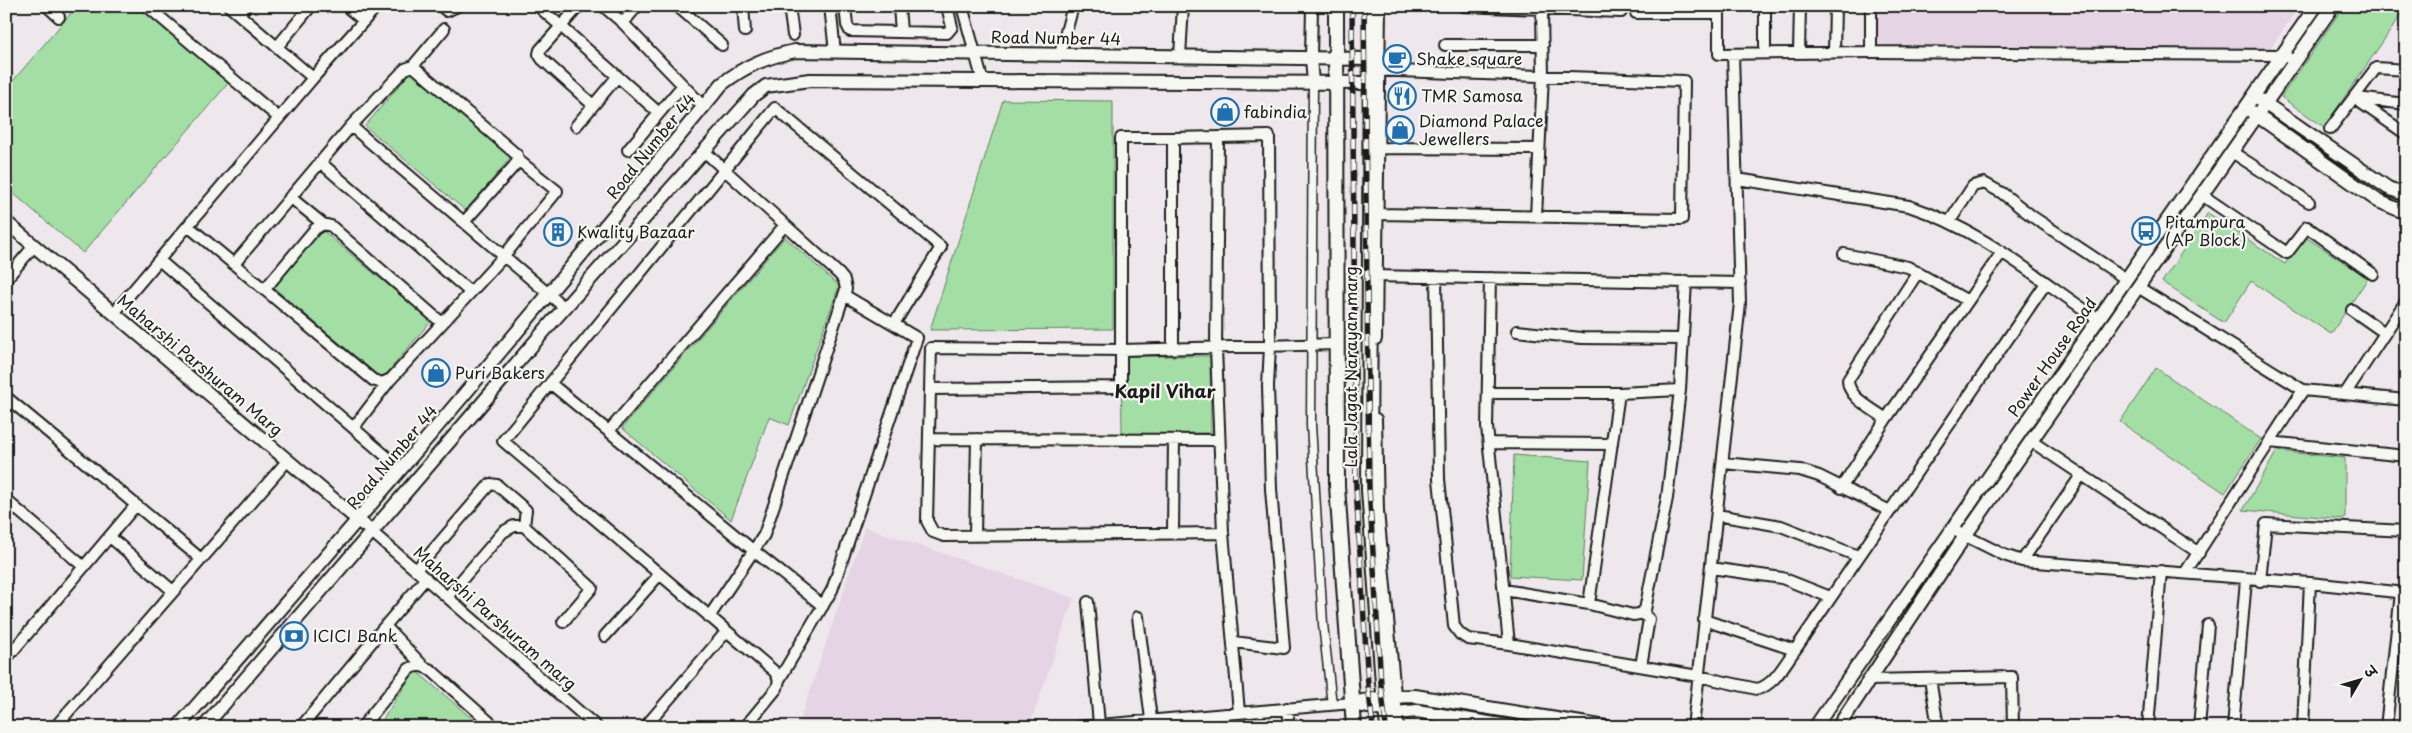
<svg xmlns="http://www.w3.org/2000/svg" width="2412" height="733" font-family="'Playpen Sans','Playpen Sans Deva',sans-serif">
  <rect width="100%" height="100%" fill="#eee7ec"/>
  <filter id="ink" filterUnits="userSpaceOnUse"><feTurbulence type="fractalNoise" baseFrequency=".02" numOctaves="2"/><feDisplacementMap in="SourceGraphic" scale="10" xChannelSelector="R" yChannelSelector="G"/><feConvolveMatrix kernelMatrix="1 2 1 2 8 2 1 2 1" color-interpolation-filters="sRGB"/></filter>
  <g filter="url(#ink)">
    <!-- built -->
    <path fill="#e4d4e4" d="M1878,6h422l-34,48 -264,-1 -124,-9z
      M865,527l209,71 -45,129h-231z"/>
    <!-- green -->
    <path fill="#a3dfa5" stroke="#607e60" d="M77,6h69l85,74 -148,173 -77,-66v-98z
      M2344,6h62v2l-82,119 -43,-30z
      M411,72l100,85 -45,54 -101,-85z
      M1003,100l110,1v228l-183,1z
      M2208,213l77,51 19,-28 64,42 -37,56 -80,-53 -27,42 -62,-41z
      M322,230l109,91 -49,58 -108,-91z
      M785,237l54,49 -50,139 -20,-8 -38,103 -109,-92z
      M1121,356h89l1,77 -89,1z
      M2156,368l105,71 -36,54 -105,-71z
      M2277,451l68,7v61l-102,-9z
      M1514,455l76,6 -8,119 -72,-4z
      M415,670l67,57h-104z"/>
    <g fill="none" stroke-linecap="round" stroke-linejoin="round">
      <defs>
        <path id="pedestrian" d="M1313,83l-2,342 12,199 9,81"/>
        <path id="minor" d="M47,6l12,11
          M147,6l132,112
          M229,6l84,72
          M346,6l18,15
          M441,6l6,5 11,-5
          M538,6l121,107
          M579,6l-39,44 -1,4 3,5 51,46
          M603,6l20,17 81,84
          M677,6l45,39
          M743,6l2,25
          M789,6l4,29
          M830,6l5,46
          M845,6l2,19 3,6 97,2 5,-6 -5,-21
          M899,6l2,26
          M962,6l21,76
          M1312,6l-1,52 2,25
          M1463,6l158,6
          M1719,6v48l152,-2 411,3 13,6
          M1871,6v46
          M1636,13h83
          M239,14l7,-8
          M623,23l14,-17
          M1445,45h98
          M277,47l34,-41
          M1799,52l1,-46
          M1834,52l1,-46
          M1765,53v-47
          M1060,54l13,-48
          M1180,56l3,-50
          M413,66l31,-37
          M1370,70l314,11 -2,138 -304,-5
          M2354,98l52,36
          M2357,98l49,6
          M351,126l214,182
          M576,126l41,-49
          M2330,129l46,-61 30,2
          M1218,138l-2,209 7,186 16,179
          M1378,148l160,1
          M628,150l55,-65
          M704,151l135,123 5,6 2,9 -82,246 -55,82
          M2232,152l77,50
          M320,162l150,130
          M1737,179l172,27c71,23 128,72 189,113
          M2202,195l85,58 20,-26 66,47
          M290,197l33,27
          M1536,216l7,-140 -1,-68
          M1950,221l23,-35 11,-3 18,10 31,24 93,62
          M188,226l185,154 9,3 9,-4 113,-123 53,-65 -39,-31
          M1844,254l64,13 60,34
          M159,260l228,197
          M234,264l117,-138 54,-57 8,-3 104,89 1,5 -4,6 -50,56
          M1371,276l369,7
          M1436,277l3,202 15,147 6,8 8,5 41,5 189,32 59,13c17,-3 28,-26 38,-39l251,-367
          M1490,278l-3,149 22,217
          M6,279l28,-33
          M2138,287l165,103 103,10
          M265,289l50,-60 8,-5 8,2 111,97
          M2352,310l33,23
          M114,313l199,-235 64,-72
          M1517,331l64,7 102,1
          M1376,339l4,-333
          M1173,349v-211l96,-2 1,210 -2,40 3,103 13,159 -51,-6
          M550,383l204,168 69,55
          M930,389l191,-2v-249h52
          M1488,393h131l61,-3
          M2345,394l61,-93
          M6,397l195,162
          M1376,419l2,92 20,216
          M1886,419c-13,-10 -38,-21 -38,-39l70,-108
          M354,427l36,-47
          M609,431l176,-206
          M929,439l290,1
          M2031,441l168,112
          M2269,442l137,14
          M1489,443l123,1
          M1723,463l77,7 19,6 71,35
          M1841,488l45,-69 116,-167
          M6,500l78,67
          M1717,515l64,11 77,30
          M1952,529l52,26 18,6 288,22 96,10
          M373,533l224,194
          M1173,533l1,-93
          M1223,533l-279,3 -11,-4 -6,-11 4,-173 191,2 215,-6
          M975,535l2,-96
          M110,537l63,54
          M2022,561l60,-87
          M1711,568l71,10 48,19
          M416,570l74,-86 7,1 29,25 -2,16
          M2185,573l118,-183
          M2260,581l6,-57 140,7
          M1504,590l85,14 44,11 6,-1 6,-4 22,-112 13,-108 6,-109
          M447,597l56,-65 11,-6h10l68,62 -29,34
          M1088,602l11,122
          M1589,604l30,-211
          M1138,617l13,102
          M1704,620l91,30
          M605,636l54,-61
          M6,659l130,-154
          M423,666l-38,-40 41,-48
          M1641,666l8,-47 -7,-6
          M1930,679l8,48
          M779,680l53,-90 85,-252 -73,-43
          M1869,680l143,-3 1,50
          M1287,708l2,19
          M55,727l233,-267
          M301,727l84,-101
          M362,727l47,-58c8,-5 14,-3 22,1l64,57
          M645,727l81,-95
          M745,727l32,-39 2,-8 -4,-8 -272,-231 272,-333 166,139 -47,77
          M1077,727l275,-24
          M1693,727l47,-424 -7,-249
          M2148,727l13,-156
          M2199,727l9,-102
          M2233,727l13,-147
          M2303,727l7,-144
          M2386,727l15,-134"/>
        <path id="tertiary" d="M2260,100l128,88 18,7
          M2252,112l126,89 28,12
          M6,222l359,304
          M1352,703l33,-6 30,-1 191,31
          M1358,705l38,8 21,-2 96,16
          M178,727c185,-211 366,-425 544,-643 23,-18 44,-27 73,-33l575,8
          M204,727l348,-405 202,-227 12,-9 44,-6 560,3
          M1815,727l501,-721
          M1838,727l127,-191 368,-530"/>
        <path id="secondary" d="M1336,6l1,480 17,241
          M1371,6l-2,484 14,193 5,44"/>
      </defs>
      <!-- pedestrian casing -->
      <use href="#pedestrian" stroke="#1c1c1c" stroke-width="11"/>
      <!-- minor casing -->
      <use href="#minor" stroke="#1c1c1c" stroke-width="14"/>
      <!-- tertiary casing -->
      <use href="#tertiary" stroke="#1c1c1c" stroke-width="16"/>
      <!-- secondary casing -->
      <use href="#secondary" stroke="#1c1c1c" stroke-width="18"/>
      <!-- pedestrian -->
      <use href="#pedestrian" stroke="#f6f6f2" stroke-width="8"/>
      <!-- minor -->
      <use href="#minor" stroke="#f6f6f2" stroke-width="10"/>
      <!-- tertiary -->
      <use href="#tertiary" stroke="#f6f6f2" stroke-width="12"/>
      <!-- secondary -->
      <use href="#secondary" stroke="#f6f6f2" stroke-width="14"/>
      <defs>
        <path id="rail" d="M1352,6l4,481 12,198 5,42
          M1364,6l5,481 12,197 5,43"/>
      </defs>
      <!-- rail casing -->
      <use href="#rail" stroke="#1c1c1c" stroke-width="5.5"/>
      <!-- rail -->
      <use href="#rail" stroke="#f6f6f2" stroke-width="4" stroke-dasharray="11" stroke-linecap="butt"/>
    </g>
  </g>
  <!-- icons -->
  <defs>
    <symbol id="cafe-ring" viewBox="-11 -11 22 22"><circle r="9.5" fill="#f6f6f2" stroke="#1f6fb2" stroke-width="1.5"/><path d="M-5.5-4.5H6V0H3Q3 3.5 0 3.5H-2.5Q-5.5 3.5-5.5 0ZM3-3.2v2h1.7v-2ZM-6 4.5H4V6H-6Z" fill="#1f6fb2"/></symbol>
    <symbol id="restaurant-ring" viewBox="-11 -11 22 22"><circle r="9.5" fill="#f6f6f2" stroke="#1f6fb2" stroke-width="1.5"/><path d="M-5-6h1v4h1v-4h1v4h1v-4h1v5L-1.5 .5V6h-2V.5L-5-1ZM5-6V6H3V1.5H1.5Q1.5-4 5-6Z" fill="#1f6fb2"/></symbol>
    <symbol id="shop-ring" viewBox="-11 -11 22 22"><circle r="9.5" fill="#f6f6f2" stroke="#1f6fb2" stroke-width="1.5"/><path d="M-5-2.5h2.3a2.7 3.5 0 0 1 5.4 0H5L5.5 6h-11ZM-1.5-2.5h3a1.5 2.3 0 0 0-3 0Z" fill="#1f6fb2"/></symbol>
    <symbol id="bus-ring" viewBox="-11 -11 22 22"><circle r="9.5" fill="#f6f6f2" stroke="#1f6fb2" stroke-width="1.5"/><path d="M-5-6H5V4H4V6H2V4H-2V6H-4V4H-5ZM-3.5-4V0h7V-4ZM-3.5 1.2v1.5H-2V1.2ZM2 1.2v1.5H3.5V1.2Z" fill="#1f6fb2"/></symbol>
    <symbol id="building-ring" viewBox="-11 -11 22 22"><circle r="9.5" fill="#f6f6f2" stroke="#1f6fb2" stroke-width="1.5"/><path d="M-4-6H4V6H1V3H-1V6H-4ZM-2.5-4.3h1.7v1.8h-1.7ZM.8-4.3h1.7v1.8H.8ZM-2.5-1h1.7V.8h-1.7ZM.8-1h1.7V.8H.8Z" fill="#1f6fb2"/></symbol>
    <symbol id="bank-ring" viewBox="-11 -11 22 22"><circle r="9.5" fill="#f6f6f2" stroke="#1f6fb2" stroke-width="1.5"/><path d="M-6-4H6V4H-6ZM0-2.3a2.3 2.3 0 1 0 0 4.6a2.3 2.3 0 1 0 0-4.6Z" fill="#1f6fb2"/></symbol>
  </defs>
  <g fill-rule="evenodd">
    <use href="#cafe-ring" x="1381" y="43" width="32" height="32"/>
    <use href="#restaurant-ring" x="1386" y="80" width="32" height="32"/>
    <use href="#shop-ring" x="1209" y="96" width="32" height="32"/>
    <use href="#shop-ring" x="1384" y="114" width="32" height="32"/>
    <use href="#bus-ring" x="2130" y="215" width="32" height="32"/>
    <use href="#building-ring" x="542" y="216" width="32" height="32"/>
    <use href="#shop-ring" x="420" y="357" width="32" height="32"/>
    <use href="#bank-ring" x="278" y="620" width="32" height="32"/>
  </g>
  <g text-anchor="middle" stroke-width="4.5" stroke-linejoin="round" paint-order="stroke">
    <!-- street labels -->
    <g font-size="16" fill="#1c1c1c" stroke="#f6f6f2">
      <text transform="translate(1056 38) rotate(1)" y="6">Road Number 44</text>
      <text transform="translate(651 146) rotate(-51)" y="6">Road Number 44</text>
      <text transform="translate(2052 357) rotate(-55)" y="6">Power House Road</text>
      <text transform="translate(200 365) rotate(40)" y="6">Maharshi Parshuram Marg</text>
      <text transform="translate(1351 367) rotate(-90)" y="6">Lala Jagat Narayan marg</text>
      <text transform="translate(392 457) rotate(-50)" y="6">Road Number 44</text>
      <text transform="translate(495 618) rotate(41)" y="6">Maharshi Parshuram marg</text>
    </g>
    <!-- poi labels -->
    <g font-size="16" fill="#1c1c1c" stroke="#f6f6f2" text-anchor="start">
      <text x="1416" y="65">Shake square</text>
      <text x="1421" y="102">TMR Samosa</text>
      <text x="1244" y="118">fabindia</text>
      <text x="1419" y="127">Diamond Palace<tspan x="1419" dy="18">Jewellers</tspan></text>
      <text x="2165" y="228">Pitampura<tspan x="2165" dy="18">(AP Block)</tspan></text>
      <text x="577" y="238">Kwality Bazaar</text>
      <text x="455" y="379">Puri Bakers</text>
      <text x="313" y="642">ICICI Bank</text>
    </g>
    <!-- neighbourhood labels -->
    <g font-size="18" font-weight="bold" fill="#1c1c1c" stroke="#f6f6f2">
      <text x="1165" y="398">Kapil Vihar</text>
    </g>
  </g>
  <!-- margin -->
  <rect width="2412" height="733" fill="none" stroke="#f6f6f2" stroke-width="25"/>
  <rect x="12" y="12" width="2387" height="708" fill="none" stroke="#1c1c1c" stroke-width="2" filter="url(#ink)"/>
  <!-- north arrow -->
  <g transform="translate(2360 680) rotate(52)" stroke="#f6f6f2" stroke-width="4" paint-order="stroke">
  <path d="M0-4L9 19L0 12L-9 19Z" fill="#1c1c1c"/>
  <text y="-8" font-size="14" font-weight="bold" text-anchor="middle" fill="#1c1c1c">उ</text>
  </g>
</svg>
